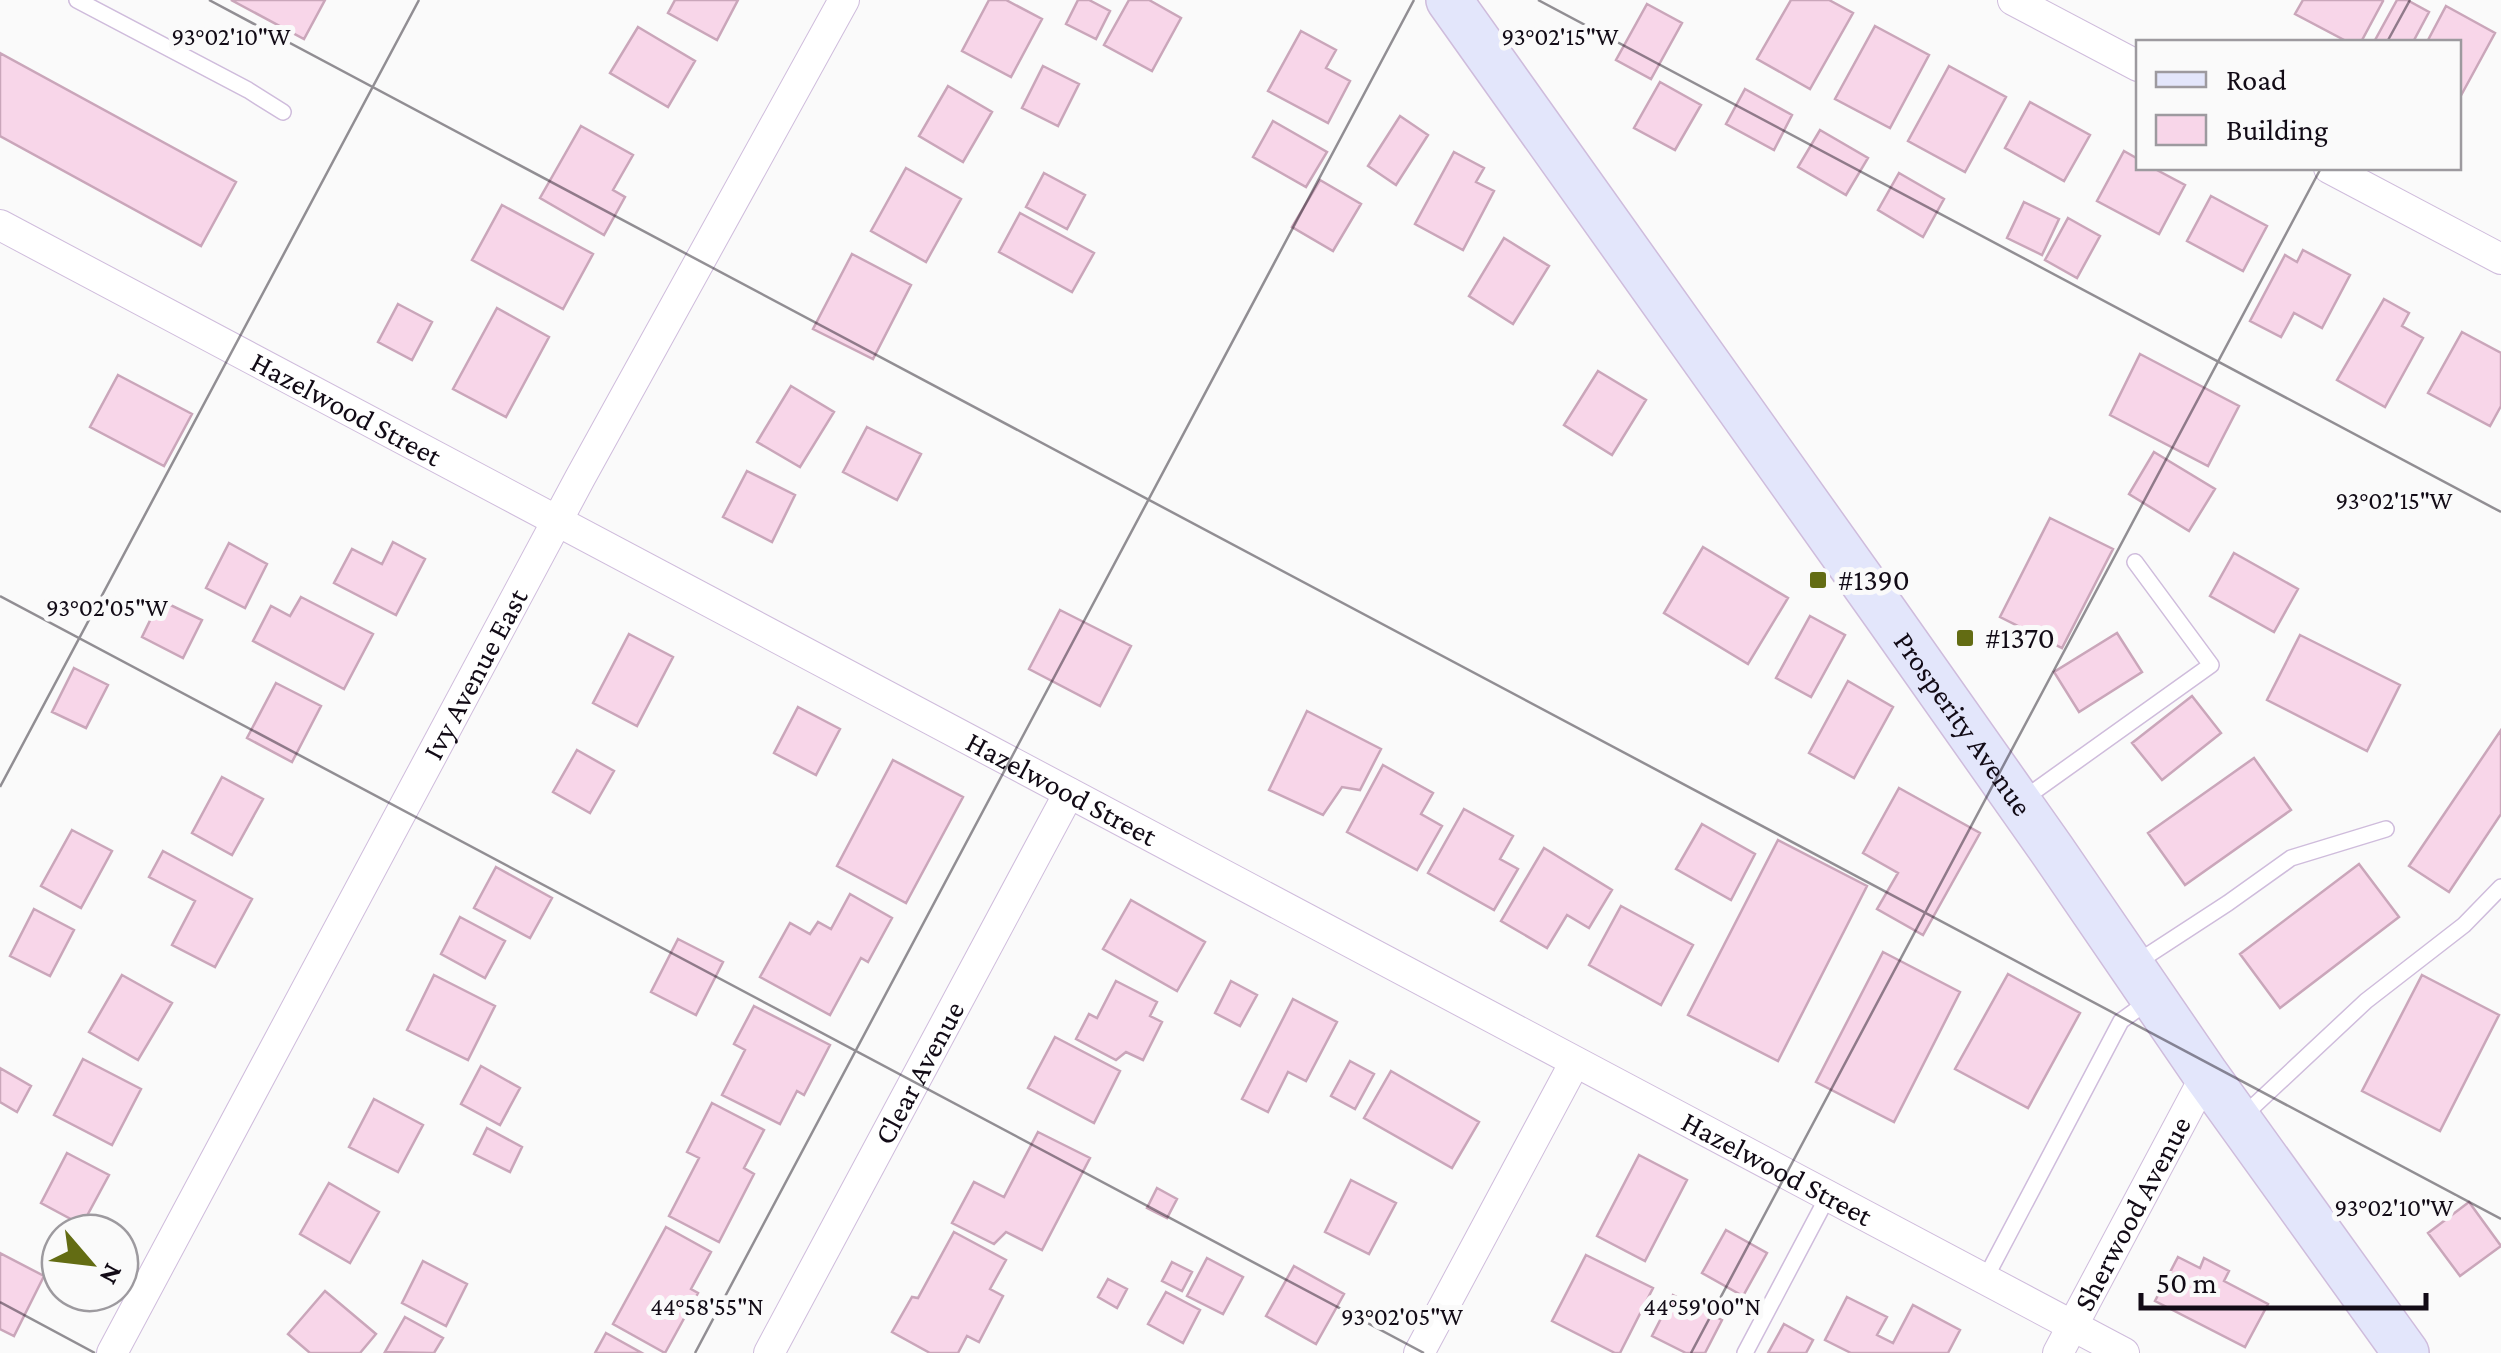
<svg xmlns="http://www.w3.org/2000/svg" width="2501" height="1353" font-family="'Crimson Pro',serif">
  <rect width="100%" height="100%" fill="#fafafa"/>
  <!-- building -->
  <path fill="#f8d6e9" stroke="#caa6ba" stroke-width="2.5" d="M231,0h94l-21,39z
    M675,0h63l-21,40 -49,-27z
    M989,0h17l36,19 -31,58 -49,-26z
    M1078,0h11l21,11 -14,28 -30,-15z
    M1129,0h20l32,18 -29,53 -48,-26z
    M1791,0h38l24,13 -43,76 -53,-30z
    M2303,0h79l1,1 -22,41h-13l-53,-28z
    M2397,0h10l22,12 -16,30h-39z
    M1647,4l35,19 -31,56 -35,-19z
    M2446,6l49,27 -37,68v-59h-31z
    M1875,26l54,29 -39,73 -55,-29z
    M638,27l57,34 -27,46 -58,-34z
    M1301,31l35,19 -10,18 24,13 -22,42 -60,-32z
    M0,53l236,129 -35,64 -201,-110z
    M1043,66l36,18 -21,42 -36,-18z
    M1949,66l57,31 -41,75 -57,-31z
    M1660,82l41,23 -26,45 -41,-22z
    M948,86l44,26 -29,50 -44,-26z
    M1745,89l47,26 -18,35 -48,-26z
    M2030,102l60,33 -26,46 -59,-33z
    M1400,116l28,19 -32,50 -28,-19z
    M1273,121l54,31 -21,35 -53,-30z
    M581,126l52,29 -20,35 12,7 -21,38 -64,-37z
    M1820,130l48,28 -22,37 -48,-28z
    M2124,151l14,8v9h15l32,17 -26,49 -62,-33z
    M1454,152l30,16 -8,14 18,9 -31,59 -48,-26z
    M906,168l55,31 -35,63 -55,-31z
    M1044,173l41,22 -18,34 -41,-22z
    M1899,173l45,26 -21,38 -45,-27z
    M1320,180l41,24 -28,47 -41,-24z
    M2211,196l56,30 -24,45 -56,-30z
    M2024,202l35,17 -17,36 -35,-17z
    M502,205l91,49 -30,55 -91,-49z
    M1020,213l74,40 -22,39 -73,-40z
    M2068,218l32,18 -23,42 -32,-18z
    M1504,238l45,28 -36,58 -44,-28z
    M2303,250l47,25 -28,53 -28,-15 -13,24 -31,-16 35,-66 12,7z
    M852,254l59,31 -38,74 -60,-30z
    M2384,299l25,14 -7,13 21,12 -38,69 -48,-27z
    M398,304l34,18 -20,38 -34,-18z
    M497,308l52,29 -43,80 -53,-28z
    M2462,332l39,21v53l-11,20 -62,-33z
    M2140,354l99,52 -31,60 -98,-51z
    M1598,371l48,29 -34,55 -48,-30z
    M118,375l74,39 -28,52 -74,-39z
    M791,386l43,26 -34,55 -43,-25z
    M867,427l54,27 -24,46 -54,-28z
    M2154,452l61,37 -26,42 -60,-37z
    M747,471l48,24 -23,47 -49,-25z
    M2050,518l63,31 -51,99 -62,-31z
    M393,542l32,17 -29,56 -62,-32 18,-34 30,15z
    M229,543l38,21 -22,44 -39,-20z
    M1703,547l85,51 -40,66 -84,-51z
    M2234,553l64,36 -24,43 -64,-36z
    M301,597l72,37 -29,55 -91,-48 18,-35 19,10z
    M160,600l42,20 -19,38 -41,-21z
    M1060,610l71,36 -31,60 -71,-37z
    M1810,616l35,19 -34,62 -35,-19z
    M2117,633l25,39 -63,40 -25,-40z
    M629,634l44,23 -36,69 -44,-23z
    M2300,635l100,50 -33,66 -100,-51z
    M74,668l34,17 -22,43 -34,-16z
    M1848,681l45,26 -39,71 -45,-25z
    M276,683l45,23 -29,56 -45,-24z
    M2192,696l29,37 -59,47 -30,-37z
    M798,707l42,22 -24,46 -42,-22z
    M1307,711l74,38 -21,41 -18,-3 -19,28 -54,-25z
    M2501,730v84l-52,78 -40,-26z
    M577,750l37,21 -24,42 -37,-21z
    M2254,758l37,52 -106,75 -37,-52z
    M893,760l70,37 -57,106 -69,-37z
    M1383,765l50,28 -12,21 21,12 -25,44 -70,-38z
    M222,777l41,22 -31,56 -40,-22z
    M1899,788l81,45 -57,102 -46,-26 21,-36 -35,-20z
    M1464,809l49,27 -13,23 18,10 -24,41 -66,-37z
    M1702,824l53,30 -24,46 -55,-31z
    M72,830l40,21 -31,57 -40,-22z
    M1778,840l89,46 -89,175 -90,-46z
    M1544,848l68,42 -23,38 -22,-13 -20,33 -46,-27z
    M163,851l89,48 -37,68 -43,-22 23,-44 -46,-24z
    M2359,864l40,53 -119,91 -40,-54z
    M496,867l56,31 -22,40 -56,-30z
    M850,894l42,24 -24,44 -7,-4 -31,57 -70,-38 30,-54 20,11 8,-12 13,7z
    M1131,900l74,42 -28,49 -74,-42z
    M1621,906l72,39 -32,60 -72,-40z
    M34,909l40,21 -24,46 -40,-20z
    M460,917l45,24 -20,37 -44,-24z
    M678,939l45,23 -27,53 -45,-23z
    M1883,952l77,40 -66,130 -78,-40z
    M2008,974l72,39 -52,95 -73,-39z
    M122,975l50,28 -34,57 -49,-28z
    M434,975l61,31 -27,54 -61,-30z
    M2422,975l77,40 -59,116 -78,-40z
    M1116,981l41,21 -7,14 12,6 -19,38 -17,-8 -10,8 -40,-21 13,-25 8,4z
    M1231,981l26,14 -17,31 -25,-13z
    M1293,999l44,23 -31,59 -18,-9 -20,40 -26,-13z
    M754,1006l76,39 -26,50 -7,-4 -17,33 -58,-29 23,-45 -11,-6z
    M1055,1037l65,34 -26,52 -66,-35z
    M83,1059l58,30 -29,56 -58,-30z
    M1350,1061l24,13 -19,35 -24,-13z
    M481,1066l39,22 -20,37 -39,-21z
    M0,1068l31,18 -14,26 -17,-10z
    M1391,1071l88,51 -27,46 -88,-50z
    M374,1099l49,26 -25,47 -49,-25z
    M712,1103l52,27 -20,38 10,6 -35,68 -50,-26 30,-58 -12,-6z
    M487,1128l35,19 -12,25 -36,-18z
    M1038,1132l52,26 -48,92 -36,-18 -12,12 -42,-21 22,-41 30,15z
    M67,1153l42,22 -27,50 -41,-22z
    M1639,1155l48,25 -42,81 -48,-25z
    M1351,1180l45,23 -27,51 -44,-22z
    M329,1183l50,29 -29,51 -50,-29z
    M1157,1188l20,11 -10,19 -20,-10z
    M2469,1202l32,44 -41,30 -32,-43z
    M666,1227l45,25 -20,37 7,4 -33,60 -52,-29z
    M1726,1230l41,23 -24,43 -41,-23z
    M954,1232l52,28 -16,29 13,7 -24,46 -12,-6 -9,17h-28l-38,-21 20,-35 6,1z
    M0,1253l44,23 -30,60 -14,-7z
    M1586,1255l67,33 -33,65h-5l-63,-32z
    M2178,1257l22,11 4,-10 25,13 -5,10 44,23 -23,43 -90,-46z
    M1207,1258l36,19 -20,37 -36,-18z
    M423,1261l44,23 -21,42 -44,-23z
    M1172,1262l20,10 -10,19 -20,-10z
    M1294,1266l50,28 -28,50 -50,-28z
    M1108,1279l19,10 -10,19 -19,-11z
    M325,1291l51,43 -16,19h-50l-22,-19z
    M1166,1292l34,18 -17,33 -35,-19z
    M1673,1295l49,25 -17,33h-19l-34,-17z
    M1847,1297l40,20 -10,18 16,8 20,-38 47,25 -12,23h-97l-26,-13z
    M405,1317l38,21 -9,15 -49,-1z
    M1784,1324l29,16 -7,13h-38z
    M606,1333l36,20h-47z"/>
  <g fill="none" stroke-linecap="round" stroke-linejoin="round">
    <defs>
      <path id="lane" d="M77,0l171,90 35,22
        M2022,800l189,-135 -76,-103
        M2136,963l92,-60 63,-45 95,-29
        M2241,1118l125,-117 98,-76 37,-38
        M1985,1279l136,-258 29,-21
        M1745,1353l83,-157"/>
      <g id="street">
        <path d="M2013,0l125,66"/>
        <path d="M2329,168l172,91"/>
        <path id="s1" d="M0,225l2124,1128"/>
        <path id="s2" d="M112,1353l468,-875 264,-478"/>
        <path id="s3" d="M769,1353l300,-560"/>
        <path d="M1419,1353l156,-291"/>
        <path id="s4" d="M2058,1353l148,-278"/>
      </g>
      <g id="secondary">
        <path id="s5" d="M1449,0l436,613 167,237 154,225 200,278"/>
      </g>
    </defs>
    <!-- lane casing -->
    <use href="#lane" stroke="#cfbcdc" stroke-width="18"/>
    <!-- street casing -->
    <use href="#street" stroke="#cfbcdc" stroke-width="32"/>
    <!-- secondary casing -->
    <use href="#secondary" stroke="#cfbcdc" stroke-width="48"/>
    <!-- lane -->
    <use href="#lane" stroke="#fff" stroke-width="15"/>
    <!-- street -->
    <use href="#street" stroke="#fff" stroke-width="30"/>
    <!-- secondary -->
    <use href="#secondary" stroke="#e3e6fb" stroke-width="45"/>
  </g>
  <!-- ticks -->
  <path fill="none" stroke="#120b16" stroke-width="2.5" stroke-opacity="0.45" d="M209,0l2292,1219M1538,0l963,512M2387,42l23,-42M0,596l1424,757M0,787l419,-787M0,1302l95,51M695,1353l719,-1353M1691,1353l630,-1185"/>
  <!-- markers -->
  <g fill="#636c13" stroke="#fafafa" stroke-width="4">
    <rect x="1808" y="570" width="20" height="20" rx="5"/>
    <rect x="1955" y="628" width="20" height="20" rx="5"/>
  </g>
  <g text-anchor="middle" stroke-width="10" stroke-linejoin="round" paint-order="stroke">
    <!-- street labels -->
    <g font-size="30" fill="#120b16" stroke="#fafafa">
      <text dy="10" stroke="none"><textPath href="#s1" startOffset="392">Hazelwood Street</textPath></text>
      <text dy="10" stroke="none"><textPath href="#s2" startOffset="770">Ivy Avenue East</textPath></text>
      <text dy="10" stroke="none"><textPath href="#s5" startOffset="888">Prosperity Avenue</textPath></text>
      <text dy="10" stroke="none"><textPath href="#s1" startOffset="1202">Hazelwood Street</textPath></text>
      <text dy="10" stroke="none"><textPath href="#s3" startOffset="318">Clear Avenue</textPath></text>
      <text dy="10" stroke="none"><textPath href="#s1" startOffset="2012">Hazelwood Street</textPath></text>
      <text dy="10" stroke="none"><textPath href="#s4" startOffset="158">Sherwood Avenue</textPath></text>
    </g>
    <!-- poi labels -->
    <g font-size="30" fill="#120b16" stroke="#fafafa" text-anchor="start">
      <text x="1838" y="590">#1390</text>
      <text x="1985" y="648">#1370</text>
    </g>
  </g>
  <g font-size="25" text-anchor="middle" fill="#120b16" stroke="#fafafa" stroke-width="10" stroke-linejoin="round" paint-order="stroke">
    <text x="231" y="45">93°02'10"W</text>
    <text x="1560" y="45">93°02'15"W</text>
    <text x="2394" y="509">93°02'15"W</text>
    <text x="107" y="616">93°02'05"W</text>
    <text x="2394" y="1216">93°02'10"W</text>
    <text x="707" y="1315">44°58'55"N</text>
    <text x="1702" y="1315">44°59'00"N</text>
    <text x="1402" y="1325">93°02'05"W</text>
  </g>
  <!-- legend -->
  <rect x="2136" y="40" width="325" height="130" fill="#fafafa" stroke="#9d9a9f" stroke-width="2.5"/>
  <rect x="2156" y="72" width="50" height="15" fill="#e3e6fb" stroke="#9d9a9f" stroke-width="2.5"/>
  <text x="2226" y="90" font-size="30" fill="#120b16">Road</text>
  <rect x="2156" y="115" width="50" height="30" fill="#f8d6e9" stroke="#9d9a9f" stroke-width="2.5"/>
  <text x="2226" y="140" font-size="30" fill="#120b16">Building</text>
  <!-- north arrow -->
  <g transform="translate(90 1263) rotate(118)"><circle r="48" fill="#fafafa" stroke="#9d9a9f" stroke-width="2.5"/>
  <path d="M0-8L18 38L0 25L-18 38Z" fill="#636c13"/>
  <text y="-15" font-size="28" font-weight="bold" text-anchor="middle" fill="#120b16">N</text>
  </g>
  <!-- scale -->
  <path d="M2141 1293v15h285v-15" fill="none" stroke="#120b16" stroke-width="5"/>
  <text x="2156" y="1293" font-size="30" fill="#120b16" stroke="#fafafa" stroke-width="8" paint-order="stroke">50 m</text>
</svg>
